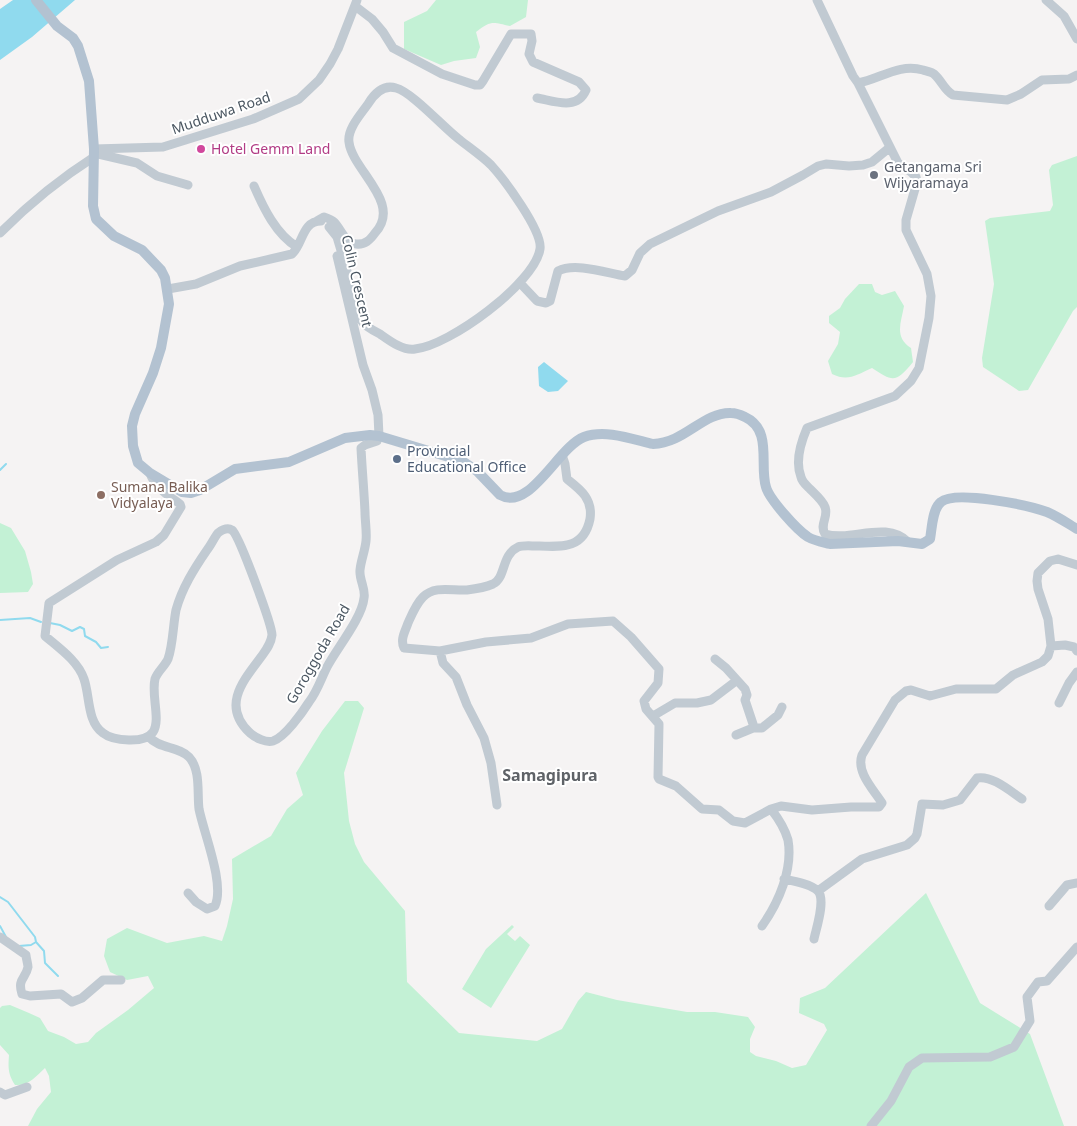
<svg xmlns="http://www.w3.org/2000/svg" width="1077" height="1126" font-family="'Noto Sans',sans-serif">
  <rect width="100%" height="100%" fill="#f5f3f3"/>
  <!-- green -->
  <path fill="#c3f1d5" d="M436,0h92l-2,17 -16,9c-17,-4 -19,-6 -34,6l4,15 -4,11 -22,3 -13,4 -37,-16v-27l23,-11z
    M1077,156v151l-4,4 -45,79 -9,1 -36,-24 -1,-9 12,-74 -9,-63 5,-3 60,-7 3,-6 -4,-35 3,-5z
    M859,284h13l3,8 7,3 13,-4 9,15c-3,17 -10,31 7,42l2,14c-17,21 -20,20 -41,6 -16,7 -24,14 -40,6l-4,-13 10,-17 2,-12 -11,-9v-7l11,-8 5,-9z
    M0,523l11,5 14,23 6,21 2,12 -5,8 -28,1z
    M345,701h13l6,7 -20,65 5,48 6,23 9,18 41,49 2,71 52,51 78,8 25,-12 16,-28 8,-9 31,8 70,12h28l33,5 7,10 -5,12v13l6,4 20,5 16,7 14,-3 21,-35 -3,-6 -25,-11 1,-15 25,-10 101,-95 54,110 50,31 34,92h-1036l9,-17 14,-17 -2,-16 -4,-8c-9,8 -16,18 -30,17 -7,-10 -7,-18 -6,-30l-9,-10v-37l2,-2 8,-1 19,8 11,5 8,13 16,6 12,7 12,-2 8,-9 32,-23 26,-22 -6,-12 -21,4 -17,-8 -6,-16 3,-17 20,-11 40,15 37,-7 18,5 5,-15 6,-27 -1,-40 39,-23 16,-27 16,-14 -7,-22 26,-42z
    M512,925l2,2 -7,7 8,7 5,-5 10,9 -39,63 -29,-19 24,-40z"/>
  <!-- water -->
  <path fill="#90daee" d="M13,0h62l-43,37 -32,23v-51z
    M544,362l24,19 -10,10 -10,1 -9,-6 -1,-19z"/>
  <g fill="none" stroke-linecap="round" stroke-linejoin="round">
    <!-- stream -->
    <path stroke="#90daee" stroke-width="2" d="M0,470l6,-6
      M0,620l30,-2 11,4
      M50,623l10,2 12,6 8,-4 4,2 1,7 11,6 5,6 7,-1
      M0,897l8,5 27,35 1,5
      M0,926l6,11
      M19,946l12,-1 5,-3 8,9 1,12 13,13"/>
    <!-- minor -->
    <path stroke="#c1cad2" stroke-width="9" d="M817,0l36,76 5,7c22,-4 41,-20 65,-13 3,1 9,2 11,4 8,7 10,16 19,21l54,5 14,-6 21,-14 27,-1 8,-4
      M1046,0l18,16 13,23
      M355,6l17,13 11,13 10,16 49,26 33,11h5l3,-4 28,-47h20l1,7 -3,13 4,8 46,20 7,8c-9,21 -32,11 -49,8
      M858,83l40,80 13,9 5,5 1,5 -11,38v10l21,44 4,22 -2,22 -10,50 -8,13 -16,15 -88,32c-6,14 -12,34 -6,49 1,5 6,9 9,12 5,5 13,12 15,18 4,10 -6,17 0,27 26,8 61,-14 83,8
      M94,149l69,-2 90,-28 46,-20 20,-19 11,-16 8,-15 19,-49
      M94,153l43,10 20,13 31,9
      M254,186c10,23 22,48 43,61
      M317,221l7,-4c3,1 8,3 10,5 7,7 11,21 22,22 9,1 14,-4 19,-11 28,-30 -23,-63 -26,-91 -2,-13 12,-28 19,-38 6,-10 15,-20 28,-16 16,4 49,41 64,52 10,8 22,16 31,25 12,13 52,66 49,84 -5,34 -91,97 -125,100 -12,2 -25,-8 -35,-15 -6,-3 -16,-8 -19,-14 -4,-6 -5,-15 -7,-22 -5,-21 -11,-41 -17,-61l-8,-10
      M0,233c30,-30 58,-53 94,-76
      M337,256l26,109 9,25 6,25 1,21
      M520,283l17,18 9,2 4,-2 8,-30c17,-9 49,2 67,5l7,-6 8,-17 10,-9 68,-33 53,-19 32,-17 15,-9 8,-2 23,2 14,-1 9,-3 17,-14
      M168,289l28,-5 44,-18 52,-12c11,-10 10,-33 29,-33
      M562,455l3,9 2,15c14,11 26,20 23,40 -6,30 -28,28 -53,27 -6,0 -14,-1 -19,1 -17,8 -12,31 -25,37 -7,3 -18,5 -26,6 -15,1 -32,-5 -44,7 -7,7 -11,17 -15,26 -3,9 -8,16 -4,25l36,3 46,-9 45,-4 37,-14 45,-3 18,16 28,32 -1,14 -14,18 2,8 13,15 -1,53 1,2 17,7 26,23 17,1 14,11 12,2 26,-14 10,-3 31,4 39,-3h28l3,-4c-9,-14 -26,-31 -20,-48l33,-55 11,-9 5,-1 19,6 26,-7h40l17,-14 29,-13 6,-6 3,-10 -3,-27 -10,-30 -1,-8 1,-8 12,-12 8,-2 19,6
      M150,473c5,15 18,22 30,31l1,3 -17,28 -8,7 -39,18 -68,43 -4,33c14,12 33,25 39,43 6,17 3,43 19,54 10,8 42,11 50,-1 8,-12 -2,-37 2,-53 2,-7 10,-13 13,-20 5,-14 5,-34 8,-49 6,-22 18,-41 31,-60 4,-5 7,-12 11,-17 4,-3 9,-6 14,-3 7,5 40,95 40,105 -1,9 -6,15 -11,22 -18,24 -40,49 -11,76 6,5 16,10 23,8 12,-4 29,-28 36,-39 8,-10 12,-23 18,-35 10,-19 35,-49 37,-69 2,-9 -5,-18 -4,-28 1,-10 5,-19 6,-29 1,-9 -1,-20 -1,-29 -1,-22 -3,-43 -4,-64l4,-3 12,-4v-6
      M1051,646l14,-1 9,2 3,4
      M440,651l3,12 13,14 11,28 17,33 7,25 6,42
      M715,659l11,9 19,21 2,6 -2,5 8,24v4
      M1059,703l10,-20 8,-11
      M653,716l22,-13h22l14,-3 25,-19
      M736,735l17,-7h9l16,-13 4,-8
      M149,737c10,12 30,9 40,20 12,13 8,36 10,52 5,25 26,75 16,97l-8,3 -11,-7 -8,-9
      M784,879c10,2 27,5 34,12 8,9 -2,38 -4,48
      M818,891l44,-32 45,-14 8,-7 2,-4 5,-30 21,1 17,-5 17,-22c15,-3 33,13 45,21
      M1049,906l18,-21 10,-2
      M762,926c17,-24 31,-57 26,-86 -3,-11 -10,-22 -17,-31
      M0,937l26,18c0,3 2,9 2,12 -2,11 -11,12 -6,27l8,2 31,-2 11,8 10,-4 21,-18h18
      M0,1092l5,3 22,-8
      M871,1126l20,-25 18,-34 13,-9 68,-1 24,-10 16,-26 -3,-24 11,-15 9,-1 30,-34"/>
    <!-- major -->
    <path stroke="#b3c2d1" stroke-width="10" d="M36,0l21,26 16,12 5,8 11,35 5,68 -1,57 3,13 18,17 28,14 19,20 4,8 4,26 -8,44 -8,25 -18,41 -3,12 1,20 5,17 12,10 25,15 7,4 9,1 9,-3 35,-21 54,-7 56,-24 25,-3 9,1 83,25 15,10 23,24c30,17 58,-48 84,-58 21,-8 48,2 69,7 32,-1 50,-32 78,-31 5,0 10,2 14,4 28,13 14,48 21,70 3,12 31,43 42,50 7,4 14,5 22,7l68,-3 24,3 8,-5c2,-10 2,-30 11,-37 14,-12 87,3 106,10 10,4 20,11 30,17"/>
  </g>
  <!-- markers -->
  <circle fill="#d1479c" stroke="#fff" stroke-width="2" cx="201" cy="149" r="5"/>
  <circle fill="#6b7280" stroke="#fff" stroke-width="2" cx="874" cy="175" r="5"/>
  <circle fill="#5c6f8a" stroke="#fff" stroke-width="2" cx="397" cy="459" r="5"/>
  <circle fill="#8d6e63" stroke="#fff" stroke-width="2" cx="101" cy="495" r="5"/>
  <g text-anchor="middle" stroke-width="4" stroke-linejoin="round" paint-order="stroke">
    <!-- street labels -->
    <g font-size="14" fill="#4a5661" stroke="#fff">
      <text transform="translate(221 113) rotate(-19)" y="5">Mudduwa Road</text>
      <text transform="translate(357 281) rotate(77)" y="5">Colin Crescent</text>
      <text transform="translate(318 654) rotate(-60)" y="5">Goroggoda Road</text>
    </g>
    <!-- hotel labels -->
    <g font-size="14" fill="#b23c85" stroke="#fff" text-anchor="start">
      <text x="211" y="154">Hotel Gemm Land</text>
    </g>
    <!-- worship labels -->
    <g font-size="14" fill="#5b616d" stroke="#fff" text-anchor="start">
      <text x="884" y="172">Getangama Sri<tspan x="884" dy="16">Wijyaramaya</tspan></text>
    </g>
    <!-- service labels -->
    <g font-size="14" fill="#4e5e75" stroke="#fff" text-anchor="start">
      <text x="407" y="456">Provincial<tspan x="407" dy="16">Educational Office</tspan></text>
    </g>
    <!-- education labels -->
    <g font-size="14" fill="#785e54" stroke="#fff" text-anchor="start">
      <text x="111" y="492">Sumana Balika<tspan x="111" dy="16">Vidyalaya</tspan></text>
    </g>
    <!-- quarter labels -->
    <g font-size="16" font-weight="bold" fill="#5f6368" stroke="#fff">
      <text x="550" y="781">Samagipura</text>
    </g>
  </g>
</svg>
